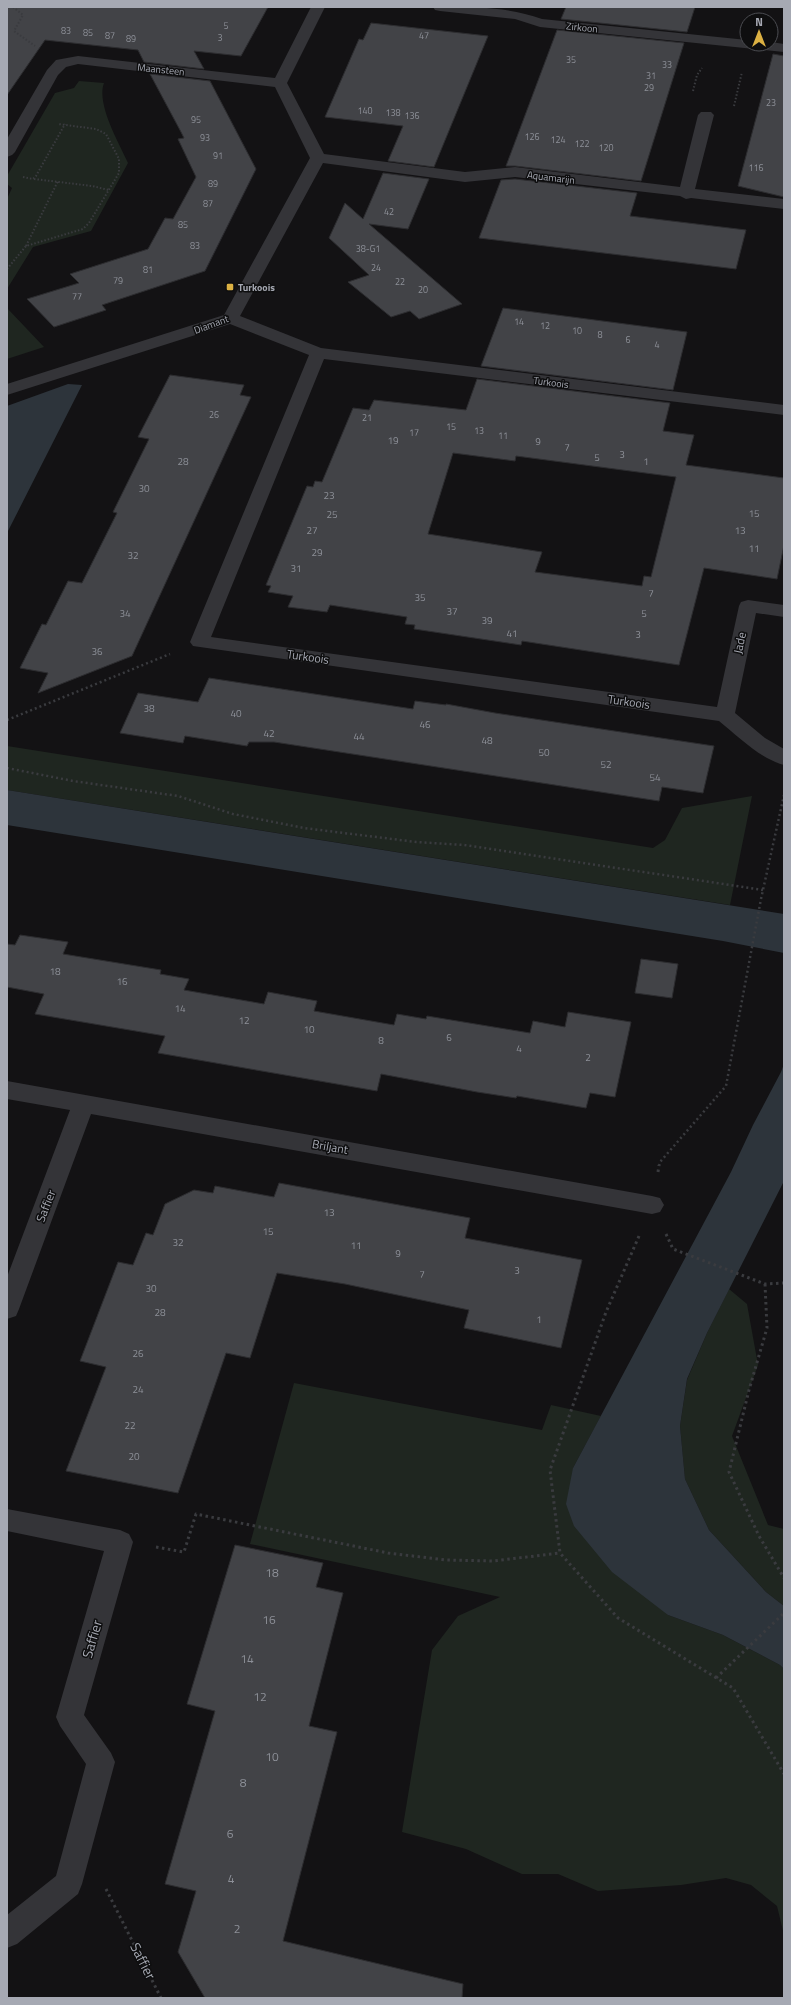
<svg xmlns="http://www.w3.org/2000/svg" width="791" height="2005" font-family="'Titillium Web',sans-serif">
  <rect width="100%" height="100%" fill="#131214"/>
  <!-- green -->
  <path fill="#1f2620" d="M79,81l25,2c-8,21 15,60 24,80l-37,68 -58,16 -26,42v-90l5,-11 -5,-4v-8l48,-83 19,-5z
    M7,308l37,39 -37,12z
    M7,746l646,102 12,-8 17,-32 70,-12 -22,109 -723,-115z
    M729,1289l18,15 11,61 -26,71 36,89 16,4v77l-18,-14 -57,-62 -24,-51 -5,-53 7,-46 20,-47z
    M294,1383l248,47 9,-25 50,11 -28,52 95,147 55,20 57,30 4,4v266l-7,-29 -26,-21 -25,-7 -45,7 -83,6 -40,-17h-36l-56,-25 -64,-17 30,-182 26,-34 42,-19 -250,-53z"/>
  <!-- water -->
  <path fill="#2d343b" d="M68,384l14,1 -75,148v-127z
    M7,790l777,124v39l-61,-12 -716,-116z
    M784,1064v117l-77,152 -20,46 -7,47 5,53 24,51 57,62 18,14v63l-4,-4 -57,-30 -55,-20 -56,-43 -38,-46 -8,-22 7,-36 158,-296 22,-47 28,-53z"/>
  <!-- building -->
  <path fill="#424347" stroke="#2d2d30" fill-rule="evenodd" d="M7,7h261l-27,49 -47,-5 10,18 -60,-7 -6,-12 -93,-10 -38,55z
    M566,7h129l-8,25 -126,-13z
    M371,23l117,13 -54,131 -46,-6 15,-35 -78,-9 34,-78 4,1z
    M557,30l127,13 -43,138 -126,-15h-9z
    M773,54l11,2v141l-46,-11z
    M150,74l60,7 46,88 -51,102 -103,34 4,5 -52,17 -27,-28 52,-16 -9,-9 78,-25 17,-31 8,1 23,-42 -18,-38 6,-1 -3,-6z
    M383,173l46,6 -21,50 -39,-5 93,80 -43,15 -9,-8 -19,6 -43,-35 21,-7 -40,-37 16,-35 18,16z
    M515,179l122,14 -7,23 116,14 -10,39 -257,-31 22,-58z
    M503,308l184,24 -14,58 -192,-24z
    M170,375l74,10 -4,10 11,2 -119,259 -94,37 10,-20 -28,-5 22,-44 4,1 22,-44 14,2 35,-70 -4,-1 36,-73 -11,-2z
    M477,379l193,24 -7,28 31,4 -8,30 98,13v67l-7,34 -73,-11 -25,97 -157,-24 -1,4 -107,-16 1,-4 -10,-1 2,-7 -77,-12 -3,7 -39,-5 5,-11 -25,-4 3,-6 -5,-1 41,-99 6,1 2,-6 7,1 31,-74 16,2 5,-10 92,10zM453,453l62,8 1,-5 160,21 -25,100 -7,-1 -2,10 -107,-14 7,-20 -114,-18z
    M209,678l204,31 2,-8 31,4v-1l49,9 219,33 -11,47 -41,-6 -3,14 -385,-59h-25l-2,4 -62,-10 -2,7 -63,-10 18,-40 60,9z
    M20,935l48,7 -5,12 98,16 -1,4 29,5 -5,11 80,14 4,-12 49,9 -3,10 80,14 3,-11 29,5 1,-3 103,17 3,-12 32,6 3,-15 63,10 -16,75 -25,-4 -4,15 -69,-12 -1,2 -39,-6 -96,-18 -4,17 -219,-38 7,-17 -130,-22 9,-20 -37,-7v-43l8,1z
    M641,959l37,5 -6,34 -37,-5z
    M279,1183l191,35 -5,20 117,22 -21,88 -97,-20 5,-18 -124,-26 -68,-11 -27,85 -24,-5 -48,140 -112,-22 40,-104 -26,-6 38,-99 15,3 13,-32 7,2 12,-31 29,-14 19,3 2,-7 59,11z
    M235,1545l88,18 -7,24 27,6 -34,133 28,6 -54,209 180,43 -1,14h-257l-27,-46 18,-61 -31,-7 50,-173 -28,-7z"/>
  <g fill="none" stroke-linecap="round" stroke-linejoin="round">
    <!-- path-far2 -->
    <path stroke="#3a3b3f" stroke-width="2" stroke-dasharray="1.5 2" stroke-linecap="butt" d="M13,7l10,8 -9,16 21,15
      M693,91l4,-16 5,-7
      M734,106l8,-34
      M23,177l10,2 3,-3 29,-52
      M34,179l58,7 17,4
      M26,246l32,-65
      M7,269l19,-23 57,-17 6,-6 30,-50v-14l-13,-25 -10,-5 -38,-5"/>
    <!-- path-far1 -->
    <path stroke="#3a3b3f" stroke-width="2.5" stroke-dasharray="2 3" stroke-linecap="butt" d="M7,720l163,-66
      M7,768l66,13 105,15 55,18 71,14 112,14 48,3 299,45
      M659,1166l1,-4 66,-76 35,-187 23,-104"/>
    <!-- path -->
    <path stroke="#3a3b3f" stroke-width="3" stroke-dasharray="2.5 3.5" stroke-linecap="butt" d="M658,1172l1,-7
      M666,1234l7,15 92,35 19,-1
      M639,1236l-33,76 -56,158 10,83 58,65 115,70 51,86
      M765,1284l2,44 -18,62 -20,82 30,64 25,42
      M156,1547l28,5 12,-38 192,39 58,7 47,1 67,-8
      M716,1678l68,-65
      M106,1889l55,109"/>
    <!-- minor -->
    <path fill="#343438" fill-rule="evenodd" d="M311,7h14l-38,76 37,71 141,18 50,-5 165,20 18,-72 3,-3h10l3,3 -19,74 89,10v10l-93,-11 -5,1 -6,-3 -165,-19 -50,5 -142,-19 -83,153 81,32 463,57v10l-460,-56 -113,278 506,70 22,-101 2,-4 7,-2 36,5v12l-28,-4 -21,100 30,25 19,11v16c-25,-7 -45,-28 -65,-44l-526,-75 -3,-4 119,-287 -79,-31 -223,71v-11l217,-69 86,-157 -35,-71 -197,-23 -12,3 -8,8 -43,77 -3,3 -5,2v-18l40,-69 9,-10 22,-4 197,22z
      M433,7c37,0 73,-1 109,12l205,21v4h24v-2l13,2v8l-244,-25 -25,-8 -75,-8 -5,-1z
      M7,1081l645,115 8,2 4,7 -4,7 -8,2 -561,-100 -72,195 -3,7 -9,3v-42l63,-167 -63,-11z
      M7,1509l113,21 9,4 4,8 -49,173 27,38 4,9 -33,122 -4,10 -61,50 -10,4v-33l49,-39 30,-112 -26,-38 -4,-9 48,-166 -97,-20z"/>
  </g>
  <!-- markers -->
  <rect fill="#dcb143" stroke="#0e0e0f" stroke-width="1.5" x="226" y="283" width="8" height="8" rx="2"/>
  <g text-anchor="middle" stroke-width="3" stroke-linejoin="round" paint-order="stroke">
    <!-- far-number labels -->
    <g font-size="9" fill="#8d9098">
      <text x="226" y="29">5</text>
      <text x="66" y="34">83</text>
      <text x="88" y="36">85</text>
      <text x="110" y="39">87</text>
      <text x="424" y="39">47</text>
      <text x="220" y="41">3</text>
      <text x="131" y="42">89</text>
      <text x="571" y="63">35</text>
      <text x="667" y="68">33</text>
      <text x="651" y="79">31</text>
      <text x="649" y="91">29</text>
      <text x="771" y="106">23</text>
      <text x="365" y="114">140</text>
      <text x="393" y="116">138</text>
      <text x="412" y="119">136</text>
      <text x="196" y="123">95</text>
      <text x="532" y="140">126</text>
      <text x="205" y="141">93</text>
      <text x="558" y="143">124</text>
      <text x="582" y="147">122</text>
      <text x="606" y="151">120</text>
      <text x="218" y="159">91</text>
      <text x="756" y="171">116</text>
      <text x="213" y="187">89</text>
      <text x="208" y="207">87</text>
      <text x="389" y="215">42</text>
      <text x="183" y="228">85</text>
      <text x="195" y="249">83</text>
      <text x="368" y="252">38-G1</text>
      <text x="376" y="271">24</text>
      <text x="148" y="273">81</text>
      <text x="118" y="284">79</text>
      <text x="400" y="285">22</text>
      <text x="423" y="293">20</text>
      <text x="77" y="300">77</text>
      <text x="519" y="325">14</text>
      <text x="545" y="329">12</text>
      <text x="577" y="334">10</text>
      <text x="600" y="338">8</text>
      <text x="628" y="343">6</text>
      <text x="657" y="348">4</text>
      <text x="214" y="418">26</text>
      <text x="367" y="421">21</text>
      <text x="451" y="430">15</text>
      <text x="479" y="434">13</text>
      <text x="414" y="436">17</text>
      <text x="503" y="439">11</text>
    </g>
    <!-- far-street labels -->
    <g font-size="10" fill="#a6a9b3" stroke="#0e0e0f">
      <text transform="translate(582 27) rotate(6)" y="4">Zirkoon</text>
      <text transform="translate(161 69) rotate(6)" y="4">Maansteen</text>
      <text transform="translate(551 177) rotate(7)" y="4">Aquamarijn</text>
      <text transform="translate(211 324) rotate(-20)" y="4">Diamant</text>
      <text transform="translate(551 382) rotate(7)" y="4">Turkoois</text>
    </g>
    <!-- far-poi labels -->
    <g font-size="10" font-weight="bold" fill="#a6a9b3" stroke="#0e0e0f" text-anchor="start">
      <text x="238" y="291">Turkoois</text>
    </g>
    <!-- number labels -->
    <g font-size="10" fill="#8d9098">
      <text x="393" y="444">19</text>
      <text x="538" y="445">9</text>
      <text x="567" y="451">7</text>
      <text x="622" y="458">3</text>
      <text x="597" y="461">5</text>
      <text x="183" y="465">28</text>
      <text x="646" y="465">1</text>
      <text x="144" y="492">30</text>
      <text x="329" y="499">23</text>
      <text x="754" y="517">15</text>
      <text x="332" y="518">25</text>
      <text x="312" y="534">27</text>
      <text x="740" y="534">13</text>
      <text x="754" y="552">11</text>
      <text x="317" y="556">29</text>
      <text x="133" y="559">32</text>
      <text x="296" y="572">31</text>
      <text x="651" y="597">7</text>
      <text x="420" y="601">35</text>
      <text x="452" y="615">37</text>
      <text x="125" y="617">34</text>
      <text x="644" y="617">5</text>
      <text x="487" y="624">39</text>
      <text x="512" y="637">41</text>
      <text x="638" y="638">3</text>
      <text x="97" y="655">36</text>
      <text x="149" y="712">38</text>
      <text x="236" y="717">40</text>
      <text x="425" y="728">46</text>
      <text x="269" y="737">42</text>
      <text x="359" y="740">44</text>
      <text x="487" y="744">48</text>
      <text x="544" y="756">50</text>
      <text x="606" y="768">52</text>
      <text x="655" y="781">54</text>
      <text x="55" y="975">18</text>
      <text x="122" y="985">16</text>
      <text x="180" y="1012">14</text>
      <text x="244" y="1024">12</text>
      <text x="309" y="1033">10</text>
      <text x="449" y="1041">6</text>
      <text x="381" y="1044">8</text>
      <text x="519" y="1052">4</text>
      <text x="588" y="1061">2</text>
      <text x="329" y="1216">13</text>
      <text x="268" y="1235">15</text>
      <text x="178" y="1246">32</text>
      <text x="356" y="1249">11</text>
      <text x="398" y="1257">9</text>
      <text x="517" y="1274">3</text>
      <text x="422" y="1278">7</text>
      <text x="151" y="1292">30</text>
      <text x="160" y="1316">28</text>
      <text x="539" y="1323">1</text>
      <text x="138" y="1357">26</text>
      <text x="138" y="1393">24</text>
      <text x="130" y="1429">22</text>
      <text x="134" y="1460">20</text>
    </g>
    <!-- street labels -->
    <g font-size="12" fill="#a6a9b3" stroke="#0e0e0f">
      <text transform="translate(740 643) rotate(-78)" y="4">Jade</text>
      <text transform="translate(308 657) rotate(8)" y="4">Turkoois</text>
      <text transform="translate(629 702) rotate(8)" y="4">Turkoois</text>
      <text transform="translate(330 1147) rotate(10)" y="4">Briljant</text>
      <text transform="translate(46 1206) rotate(-69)" y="4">Saffier</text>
    </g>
    <!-- near-number labels -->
    <g font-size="12" fill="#8d9098">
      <text x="272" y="1577">18</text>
      <text x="269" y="1624">16</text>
      <text x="247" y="1663">14</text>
      <text x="260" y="1701">12</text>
      <text x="272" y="1761">10</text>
      <text x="243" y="1787">8</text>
      <text x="230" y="1838">6</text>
      <text x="231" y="1883">4</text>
      <text x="237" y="1933">2</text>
    </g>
    <!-- near-street labels -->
    <g font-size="14" fill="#a6a9b3" stroke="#0e0e0f">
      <text transform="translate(92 1639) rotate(-74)" y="5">Saffier</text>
      <text transform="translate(143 1961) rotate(63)" y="5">Saffier</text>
    </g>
  </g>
  <!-- border -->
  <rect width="791" height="2005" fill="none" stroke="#a6a9b3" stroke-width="16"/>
  <!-- north arrow -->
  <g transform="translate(759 32)"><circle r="19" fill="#0e0e0f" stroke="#4b4c51"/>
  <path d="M0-3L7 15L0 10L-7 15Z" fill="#dcb143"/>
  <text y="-6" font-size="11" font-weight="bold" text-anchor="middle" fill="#a6a9b3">N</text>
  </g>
</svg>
